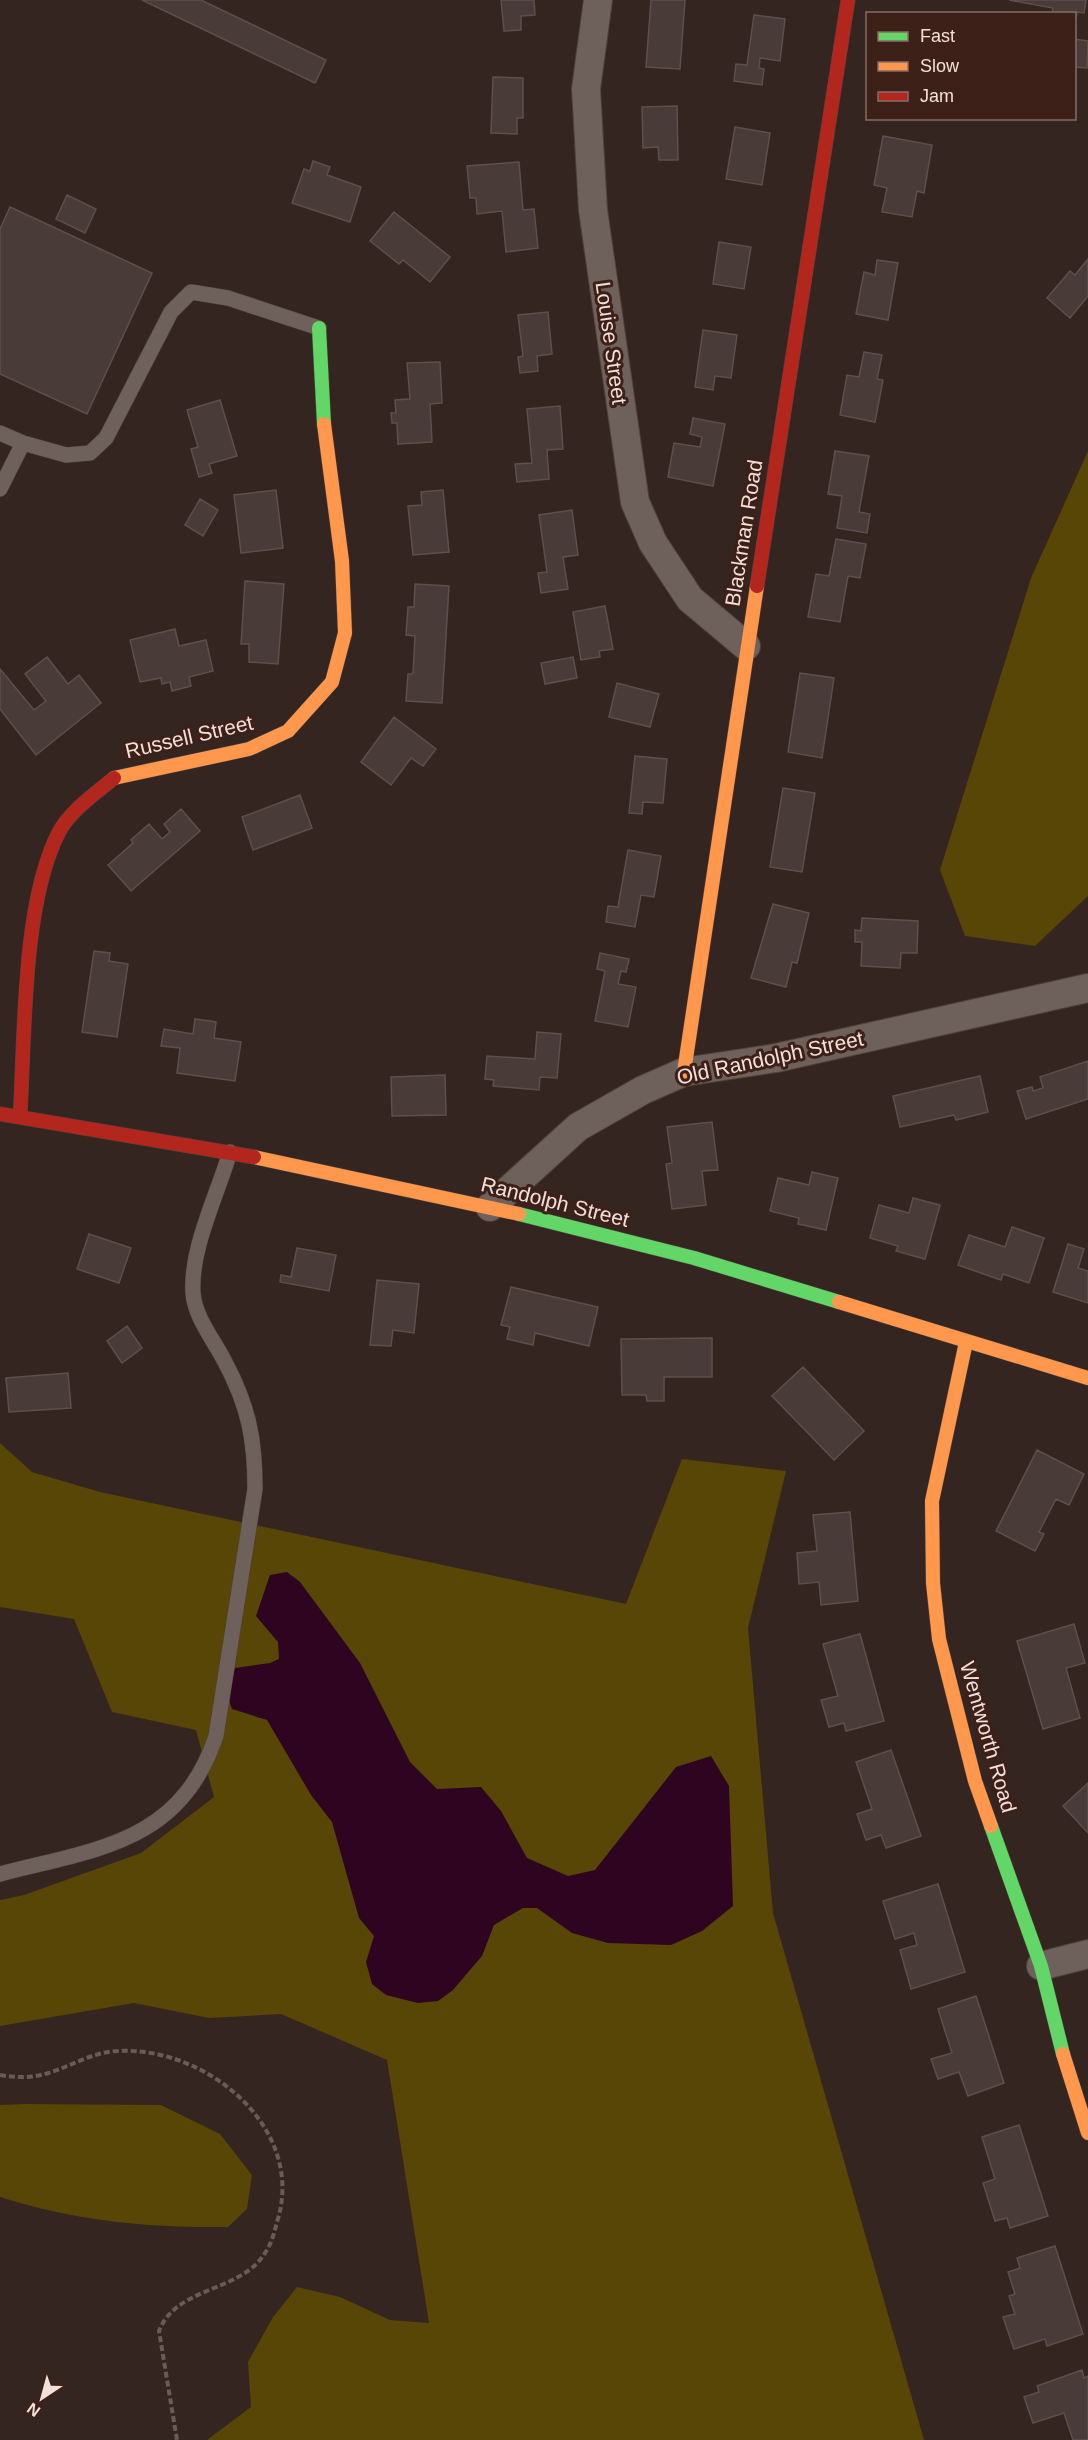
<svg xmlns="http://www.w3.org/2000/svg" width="1088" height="2440" font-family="Arial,sans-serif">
  <rect width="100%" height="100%" fill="#352520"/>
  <!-- green -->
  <path fill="#574605" d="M1088,451v445l-53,50 -70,-10 -25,-66 91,-292z
    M0,1443l32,29 68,20 526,112 56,-145 104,12 -38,157 25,285 151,527h-717l44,-33 -3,-45 25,-45 24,-30 43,10 50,23 39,3 -42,-263 -106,-46 -72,4 -75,-15 -134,23v-126l24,-5 117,-42 73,-56 -18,-67 -84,-18 -38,-93 -74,-12z
    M25,2104l136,1 59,29 32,41 -5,34 -19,18c-80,1 -152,-6 -228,-30v-92z"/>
  <!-- water -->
  <path fill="#2f0421" d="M287,1572l13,10 60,81 50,99 27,27 44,-2 20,24 26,47 41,18 27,-6 81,-103 35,-11 18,30 4,120 -31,25 -31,14 -63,-2 -36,-10 -35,-25h-14l-29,17 -12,31 -29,34 -15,11 -20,2 -32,-8 -14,-11 -6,-22 8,-26 -15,-18 -27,-96 -21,-27 -44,-75 -35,-11c-6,-16 -6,-26 3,-41l35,-5 9,-4 -1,-17 -22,-26 14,-41z"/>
  <!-- building -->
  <path fill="#483b38" stroke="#5d4f4e" stroke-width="1.5" d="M142,0h59l125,60 -11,23z
    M501,0h33l1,15 -14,1v14l-17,1z
    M651,0h34l-5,69 -34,-2z
    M1009,0h77l-2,13 -7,-1 -3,14v-12h-22l1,-6z
    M754,15l31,4 -5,42 -20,-3 -1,10 5,1 -2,16 -28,-4 2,-17 11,1z
    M1074,39l14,2 -1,27 -13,-1z
    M493,77l30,1v40h-6v16l-26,-1z
    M677,106l1,54h-19l-1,-13 -15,1 -1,-41z
    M735,127l35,6 -8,52 -36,-6z
    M883,136l49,9 -8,48 -7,-2 -5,26 -30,-5 5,-24 -13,-3z
    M313,161l17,6 -3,8 34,12 -11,35 -58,-19 12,-34 6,2z
    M519,162l4,48 11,-1 4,39 -32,4 -4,-41 -25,3 -1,-16h-6l-3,-32z
    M67,195l29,14 -11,24 -29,-14z
    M10,207l142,66 -65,141 -87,-40v-145z
    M394,212l56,45 -20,25 -27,-22 -4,4 -29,-23z
    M719,242l32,5 -7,42 -31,-5z
    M1088,259v37l-18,22 -23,-20 23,-27 5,4z
    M877,260l21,3 -10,57 -32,-6 8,-42 11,3z
    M548,312l4,42 -15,2 1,15 -18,2 -2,-16 5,-1 -5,-41z
    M703,330l34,5 -6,43 -16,-2 -2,14 -18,-3z
    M864,352l18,3 -5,24 6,1 -8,42 -35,-7 7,-40 12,2z
    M440,362l2,41 -12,1 2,38 -34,2 -1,-21h-5l-1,-10h5l-1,-13 15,-1 -3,-36z
    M220,400l17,56 -28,8 3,9 -13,4 -8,-28 7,-2 -11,-37z
    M560,406l3,43 -16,1 2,29 -32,3 -2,-18 17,-1 -5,-54z
    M693,418l32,6 -12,62 -45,-9 6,-34 26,4 2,-10 -12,-3z
    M835,451l34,5 -10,56 11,2 -3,19 -30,-5 5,-32 -14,-2z
    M276,490l7,58 -42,5 -7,-58z
    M443,490l6,62 -36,3 -5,-49 14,-1 -1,-13z
    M200,499l18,11 -15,26 -18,-11z
    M572,510l6,45 -15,2 5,32 -27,4 -3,-20 9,-1 -8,-57z
    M836,539l30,5 -6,34 -12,-2 -8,46 -32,-5 8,-43 13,2z
    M245,581l39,3 -6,80 -29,-2v-18h-8z
    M415,584l34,2 -7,117 -36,-2 2,-27h5l2,-38 -9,-1 2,-28h6z
    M605,606l8,43 -14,2 1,6 -19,3 -8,-48z
    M175,629l4,17 27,-6 7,31 -24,6 2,9 -19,5 -2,-9 -8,2 -1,-6 -21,4 -10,-42z
    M47,657l21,27 11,-9 22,28 -65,52 -36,-46v-40l34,41 12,-9 -21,-27z
    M573,657l4,21 -32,6 -4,-21z
    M800,673l34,5 -12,80 -34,-6z
    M617,683l42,11 -9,33 -41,-10z
    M394,717l42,32 -13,17 -12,-8 -20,27 -30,-23z
    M635,756l32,3 -4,44 -20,-1 -1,12 -13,-1z
    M783,788l32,5 -13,79 -32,-5z
    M300,795l12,33 -59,22 -11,-33z
    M181,809l19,22 -69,60 -23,-26 25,-22 -2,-3 18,-16 13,15 8,-7 -6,-8z
    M628,850l33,6 -7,41 -13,-2 -6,32 -29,-5 2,-16 10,1z
    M773,904l36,9 -12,50 -5,-1 -6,25 -35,-9z
    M862,918l56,3 -1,32h-16l-1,15 -39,-2 1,-24h-7v-12l6,1z
    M94,951l16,2 -1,8 19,3 -11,73 -35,-5z
    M600,953l29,6 -3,13 -5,-1 -3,13 18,3 -8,40 -33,-6 10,-50 -8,-2z
    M195,1019l21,3 -2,16 27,4 -6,39 -58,-8 3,-25 -19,-2 3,-17 29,5z
    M537,1032l24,2 -4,44 -17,-1 -1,13 -46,-4 1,-6 -9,-1 2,-23 48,3z
    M1088,1061v38l-62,20 -9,-28 15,-4 1,4 10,-3 -3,-11z
    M445,1075l1,40 -54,1 -1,-39z
    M980,1076l8,36 -32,8 -2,-5 -54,12 -7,-31z
    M712,1122l6,48 -16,1 4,34 -34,4 -6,-45 6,-1 -5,-36z
    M812,1172l26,6 -12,52 -28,-6 1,-6 -29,-7 8,-33 31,7z
    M913,1198l27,7 -15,54 -29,-8 2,-5 -28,-8 9,-33 30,8z
    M1012,1227l32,11 -15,45 -26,-9 -2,6 -43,-15 11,-30 36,12z
    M89,1234l42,14 -12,35 -42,-14z
    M1068,1244l16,5 -6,19 10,3v32l-35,-11z
    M297,1248l39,7 -7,36 -49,-9 1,-7 10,2z
    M377,1280l42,4 -5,49 -21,-3 -2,16 -21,-1z
    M511,1287l87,20 -9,39 -54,-13 -2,12 -26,-6 3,-12 -9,-2z
    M127,1326l15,22 -20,15 -15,-22z
    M712,1338v39h-48v24h-17l-1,-6h-24l-1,-56z
    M803,1367l61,64 -30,29 -62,-64z
    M68,1373l3,35 -62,4 -3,-34z
    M1037,1450l47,24 -15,31 -13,-6 -17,33 5,2 -9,17 -39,-20z
    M850,1512l8,89 -37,4 -2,-23 -20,2 -2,-31 20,-2 -4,-36z
    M1074,1624l11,39 -19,5 14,50 -37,11 -26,-88z
    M860,1634l24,87 -38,10 -2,-8 -15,4 -8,-27 17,-4 -15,-52z
    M891,1750l30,86 -35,12 -5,-13 -15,5 -9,-26 15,-5 -16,-47z
    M1088,1783v50l-25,-27z
    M938,1884l27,88 -54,17 -11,-39 17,-5 -3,-12 -19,6 -12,-38z
    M976,1996l28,87 -36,13 -9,-24 -21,7 -7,-20 21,-6 -14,-44z
    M1019,2125l29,91 -38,12 -3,-10 -12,3 -12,-38 12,-4 -13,-42z
    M1055,2246l28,88 -36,12 -2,-7 -31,10 -11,-32 12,-3 -6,-18 6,-2 -7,-22 12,-4 -3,-10z
    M1082,2370l2,8 4,-2v64h-15l-9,-27 -31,10 -9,-26 15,-5 -2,-6z"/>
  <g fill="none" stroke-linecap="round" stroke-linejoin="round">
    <defs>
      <path id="lane" d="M0,433l23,10 -23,46
        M23,443l43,12 24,-2 16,-15 65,-126 20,-20 37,6 91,30
        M0,1874c95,-25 180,-30 216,-138l39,-247c0,-49 -6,-82 -30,-127 -11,-22 -30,-44 -32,-69 -3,-44 25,-100 37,-141"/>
      <path id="street" d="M598,0l-12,89 7,121 42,292 18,41 37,56 56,47
        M490,1207l88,-80 65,-37 41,-18 92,-14 312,-70
        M1041,1966l47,-12"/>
      <path id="fast" d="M319,328l5,96
        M519,1214l175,44 145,44
        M991,1826l50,140 22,88"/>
      <path id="slow" d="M114,778l135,-29 39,-18 44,-49 13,-49 -3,-72 -18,-137
        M684,1072l73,-486
        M254,1157l265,57
        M839,1302l249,76
        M966,1342l-34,159 1,82 6,56 36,142 16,45
        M1063,2054l25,79"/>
      <path id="jam" d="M757,586l91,-586
        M0,1114l254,43
        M20,1117c5,-81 2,-214 39,-285 11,-21 37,-39 55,-54"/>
    </defs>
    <!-- lane casing -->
    <use href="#lane" stroke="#4f413d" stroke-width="16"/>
    <!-- street casing -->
    <use href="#street" stroke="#4f413d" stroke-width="30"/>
    <!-- fast casing -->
    <use href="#fast" stroke="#4f413d" stroke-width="15"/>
    <!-- slow casing -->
    <use href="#slow" stroke="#4f413d" stroke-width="15"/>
    <!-- jam casing -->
    <use href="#jam" stroke="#4f413d" stroke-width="15"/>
    <!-- path -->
    <path stroke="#685c58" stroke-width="4" stroke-dasharray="6 3" stroke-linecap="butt" d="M0,2075c12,2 24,3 36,1 29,-5 52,-24 82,-25 89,-5 189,78 159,171 -3,12 -6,23 -14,34 -25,36 -87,31 -104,75l18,109"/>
    <!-- lane -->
    <use href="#lane" stroke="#6e615c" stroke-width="15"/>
    <!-- street -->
    <use href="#street" stroke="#6e615c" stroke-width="28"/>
    <!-- fast -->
    <use href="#fast" stroke="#63d668" stroke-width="14"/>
    <!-- slow -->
    <use href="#slow" stroke="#ff974d" stroke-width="14"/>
    <!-- jam -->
    <use href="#jam" stroke="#b3261e" stroke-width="14"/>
  </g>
  <g text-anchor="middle" stroke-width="6" stroke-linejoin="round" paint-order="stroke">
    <!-- street labels -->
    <g font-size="21" fill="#f4e0da" stroke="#3d2118">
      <text transform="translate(611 343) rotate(82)" y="7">Louise Street</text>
      <text transform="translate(744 533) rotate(-81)" y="7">Blackman Road</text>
      <text transform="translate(189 737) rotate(-13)" y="7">Russell Street</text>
      <text transform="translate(770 1058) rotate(-12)" y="7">Old Randolph Street</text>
      <text transform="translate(555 1202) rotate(14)" y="7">Randolph Street</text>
      <text transform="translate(988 1737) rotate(74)" y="7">Wentworth Road</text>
    </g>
  </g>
  <!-- legend -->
  <rect x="866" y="12" width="210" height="108" fill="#3d2118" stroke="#866d66" stroke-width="1.5"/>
  <rect x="878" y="32" width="30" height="9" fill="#63d668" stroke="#866d66" stroke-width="1.5"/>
  <text x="920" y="42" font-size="18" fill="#f4e0da">Fast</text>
  <rect x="878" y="62" width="30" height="9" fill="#ff974d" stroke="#866d66" stroke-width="1.5"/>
  <text x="920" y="72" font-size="18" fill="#f4e0da">Slow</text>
  <rect x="878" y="92" width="30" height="9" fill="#b3261e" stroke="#866d66" stroke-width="1.5"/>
  <text x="920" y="102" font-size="18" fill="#f4e0da">Jam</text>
  <!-- north arrow -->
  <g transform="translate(42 2398) rotate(216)" stroke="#3d2118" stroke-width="4.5" paint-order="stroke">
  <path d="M0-4.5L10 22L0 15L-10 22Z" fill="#f4e0da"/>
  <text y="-9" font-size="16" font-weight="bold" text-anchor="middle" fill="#f4e0da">N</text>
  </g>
</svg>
